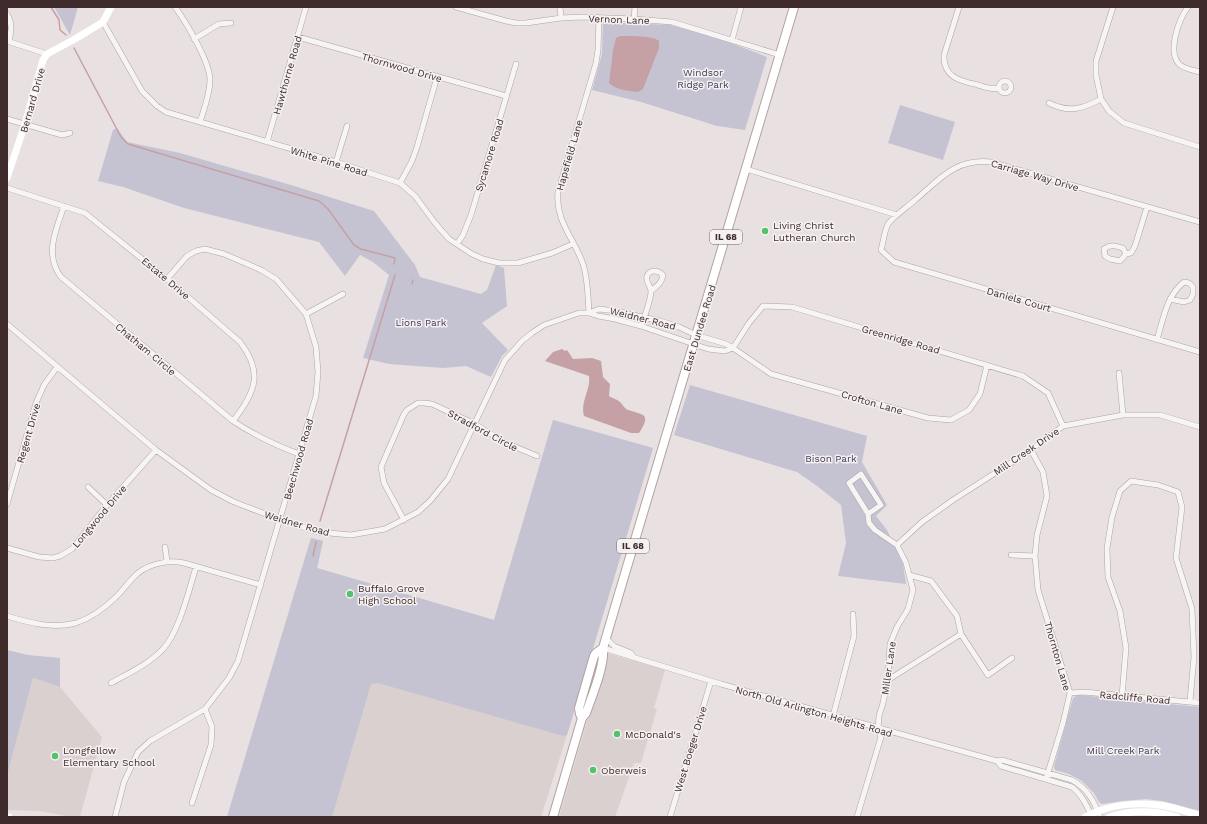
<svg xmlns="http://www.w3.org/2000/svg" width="1207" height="824" font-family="'Work Sans',sans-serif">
  <rect width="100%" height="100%" fill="#e9e1e1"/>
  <!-- built -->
  <path fill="#dad0d0" d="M553,420l100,28 -85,284 -27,85h-314l84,-279 12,3 -6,27 177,52z
    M607,653l58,17 -11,38 3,1 -16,54h-7l-19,54h-56z
    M33,678l27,9 42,50 -22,80h-9l-31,-6 -33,-1v-34z"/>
  <!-- green -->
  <path fill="#c5c3d2" d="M54,7h24l-8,28z
    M603,22l68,3 47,13 49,19 -22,73 -28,-4 -76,-24 -49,-12 10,-36z
    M900,105l55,17 -12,38 -55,-17z
    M117,128l10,14 53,11 111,32 83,26 41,54 5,12 61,17 6,-4 9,-25 8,3 3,38 -25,17 26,27 -6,6 -11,21 -25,-11 -23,2 -54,-4 -26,-6 26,-83 -16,-13 -13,-7 -15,21 -26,-34 -135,-34 -61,-21 -25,-6 15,-51z
    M690,385l177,51 -5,26 25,43 -11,11 11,14 16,34 3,20 -68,-8 8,-33 -5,-38 -24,-19 -20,-14 -123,-37z
    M553,420l100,28 -86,287 -4,1 -185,-53 -7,1 -39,133h-105l84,-279 12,3 -6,27 177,52z
    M7,650l21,5 32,3v29l-27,-9 -26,98z
    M1079,695l121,12v104l-38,-10 -16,-2 -23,2 -21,3 -3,-2 -5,-9 -12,-12 -13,-7 -14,-4 -1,-4 19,-68 3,-2z"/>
  <!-- water -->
  <path fill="#c5a0a4" d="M620,36c10,0 32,-1 39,5v7l-16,41 -5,3c-9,-1 -22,-2 -29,-9l4,-33 3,-12z
    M562,349l3,2 2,-1 6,9 19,-1 9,3 2,16 7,7 -1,12c4,3 9,3 12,7 2,2 3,5 7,7 15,5 24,3 11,23h-8l-47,-17c-4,-14 7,-27 5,-40l-44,-15 8,-9z"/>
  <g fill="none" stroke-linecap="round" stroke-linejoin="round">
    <!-- stream -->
    <path stroke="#c5a0a4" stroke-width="1.5" d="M51,7l8,13 1,10 6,5
      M74,48l47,89 7,7 191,57 9,8 26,36 7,4 34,9 -1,6
      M412,284l1,-4
      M320,521l75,-246
      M313,556l3,-14"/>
    <defs>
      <path id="street" d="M175,7c11,15 35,55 35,73 0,14 -6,29 -10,42
        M456,7l50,14 10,2h10l35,-5 21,-1 52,2 38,3 108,33
        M560,7l1,11
        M959,7l-15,48c-1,23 17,26 34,30 7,2 14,5 21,3
        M1113,7l-17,54v14l5,24 8,12 15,12 76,24
        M1188,7c-9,12 -21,44 -9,57 5,5 14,6 21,8
        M7,14c6,10 4,17 2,28
        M634,19l1,-12
        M103,22l39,69 15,15 9,6 170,50 64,21 15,13 20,27 14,16 23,15 11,5 16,4h19l34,-10 21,-9
        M298,37l208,59
        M194,39l25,-15 12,-1
        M732,40l9,-33
        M7,41l40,13
        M999 87a6 6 0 1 1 12 0a6 6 0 1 1-12 0Z
        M1049,103c19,10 34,6 52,-4
        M7,119l55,16 8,-2
        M267,142l39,-135
        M336,162l11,-36
        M746,169l151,46
        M400,183l12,-22 5,-14 20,-70
        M7,188l78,25 82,66 73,63c24,31 15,51 -7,79
        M64,206c-8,24 -20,48 -3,71l172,144c21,14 42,24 66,33
        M1200,222l-209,-60c-36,-4 -52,18 -77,39 -8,7 -19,14 -26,23 -3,5 -5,19 -7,26l13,12 306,90
        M457,244l6,-9 8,-20 45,-151
        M1126,254l-3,-6c-8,-2 -12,-4 -19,1l1,7 5,3 10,2 6,-7 5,-1 4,-7 12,-39
        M589,313c-1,-16 -1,-34 -6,-49 -9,-26 -28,-43 -25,-72l38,-129 2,-13 1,-32
        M306,314l37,-20
        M7,324l149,126 55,40 23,12 47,18 37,12 33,3 34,-6 33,-17 12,-11 18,-22 57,-119 17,-19 10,-8 12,-8 35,-12h10l10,-4 17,2 44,10 19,6 17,8 30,9 7,4 -8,3 -17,-2 -67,-23 -26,-7 -17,-3 -9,-3
        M641,326c3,-8 10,-26 10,-35 0,-5 -6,-9 -4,-15 3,-7 11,-6 16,-1 -1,8 -6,11 -12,16
        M1157,340c6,-21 10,-45 27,-58l5,1 4,4v7l-3,6 -6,2 -14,-3
        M987,365l-7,29 -11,16 -18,10 -23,-2 -157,-44 -38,-26 16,-25 14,-17 29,1 231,69 25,17 15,33
        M1119,373l4,42
        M1031,450l12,22 4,24 -10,39 -2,21 3,34 32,103 -7,30 -17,56
        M88,487l19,18
        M7,504l29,-101 8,-18 13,-18
        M404,520l-20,-37 -3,-16 23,-53 3,-4 11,-7h6l8,1 41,19 33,20 31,13
        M897,545l25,-23 31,-22 78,-50 32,-24 60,-11h37l40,12
        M165,547l2,14
        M7,548l32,9 14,1 7,-2 12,-7 35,-44 49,-55
        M1011,555l24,1
        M909,575l22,6 26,35 4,18 27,41 24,-17
        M7,616c23,7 45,13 69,7 15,-5 30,-16 41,-27 7,-7 13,-16 21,-23 13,-10 31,-13 46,-10l77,22
        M606,638l8,8 17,7 2,3
        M603,648l118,36 276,77 5,-1 70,20c16,9 22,21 28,37
        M888,680l73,-46
        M111,683c18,-10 38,-19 52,-34 16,-17 26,-59 33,-82
        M1070,693l14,-1 116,11
        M1122,696l4,-48 -6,-37 -12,-34 -1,-29 5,-31 8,-26 11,-10 27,4 20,7 4,15 -6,51 16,51 2,48 -4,44
        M833,716l21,-80 -1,-22
        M997,761l4,5 71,21c10,8 15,19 20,30
        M192,803l19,-58 1,-18 -7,-18
        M115,817l9,-35 14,-30 12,-11 55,-32 24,-31 9,-17 78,-265 2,-24 -2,-25 -10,-33 -30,-35 -15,-9 -37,-16 -19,-5 -9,2 -9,5 -20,23
        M670,817l41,-136
        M857,817l24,-80 -3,-8 1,-13 4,-13 5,-26 2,-33 7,-17 11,-18 5,-19 -7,-27 -9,-18 -22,-15 -6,-7 -1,-9 -19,-31 12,-9 20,31 -13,9"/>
      <path id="primary" d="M582,718l-2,-4 -1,-6 15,-52 2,-3 7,-5
        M553,817l29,-99 4,-5c6,-17 19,-48 17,-65l15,-51 176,-590"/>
    </defs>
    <!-- street casing -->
    <use href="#street" stroke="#afa3a3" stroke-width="6"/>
    <!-- primary casing -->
    <use href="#primary" stroke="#b3a2a2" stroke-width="10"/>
    <!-- street -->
    <use href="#street" stroke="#f7f4f4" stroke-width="5"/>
    <!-- secondary -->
    <path stroke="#fff" stroke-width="7" d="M7,178l18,-54 18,-64 4,-6 28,-15 28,-17 8,-15
      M7,817h2
      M1085,817c22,-12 49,-15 73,-12 14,1 28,7 42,10
      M1109,817c22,-7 45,-7 68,0"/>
    <!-- primary -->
    <use href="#primary" stroke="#fff" stroke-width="8"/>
  </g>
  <!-- markers -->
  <g fill="#52c26c" stroke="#f6f1f1" stroke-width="1.5">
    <circle cx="765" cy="231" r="4"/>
    <circle cx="350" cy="594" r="4"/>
    <circle cx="617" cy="734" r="4"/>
    <circle cx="55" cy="756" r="4"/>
    <circle cx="593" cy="770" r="4"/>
  </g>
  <g text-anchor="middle" stroke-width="3" stroke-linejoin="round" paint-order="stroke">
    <!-- shield labels -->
    <g fill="#f6f1f1" stroke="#766666" stroke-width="1">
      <rect x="710" y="230" width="32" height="14" rx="3"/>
      <rect x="617" y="539" width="32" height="14" rx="3"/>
    </g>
    <g font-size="9" font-weight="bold" fill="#3f2b2b">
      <text x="726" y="240">IL 68</text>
      <text x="633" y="549">IL 68</text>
    </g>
    <!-- street labels -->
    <g font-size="10" fill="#3f2b2b" stroke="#f6f1f1">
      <text transform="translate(619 19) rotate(2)" y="4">Vernon Lane</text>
      <text transform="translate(402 67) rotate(16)" y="4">Thornwood Drive</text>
      <text transform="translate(287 75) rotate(-74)" y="4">Hawthorne Road</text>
      <text transform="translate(32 100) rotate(-74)" y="4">Bernard Drive</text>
      <text transform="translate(489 155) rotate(-73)" y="4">Sycamore Road</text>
      <text transform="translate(569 155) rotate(-74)" y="4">Hapsfield Lane</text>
      <text transform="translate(329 161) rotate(17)" y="4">White Pine Road</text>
      <text transform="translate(1035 175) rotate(16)" y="4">Carriage Way Drive</text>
      <text transform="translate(166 278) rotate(40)" y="4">Estate Drive</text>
      <text transform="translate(1019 299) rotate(16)" y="4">Daniels Court</text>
      <text transform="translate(643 318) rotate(14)" y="4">Weidner Road</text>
      <text transform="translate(699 328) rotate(-73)" y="4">East Dundee Road</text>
      <text transform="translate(901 339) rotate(16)" y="4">Greenridge Road</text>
      <text transform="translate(146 349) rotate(40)" y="4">Chatham Circle</text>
      <text transform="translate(872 402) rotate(16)" y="4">Crofton Lane</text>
      <text transform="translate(483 430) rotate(28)" y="4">Stradford Circle</text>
      <text transform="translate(28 433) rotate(-74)" y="4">Regent Drive</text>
      <text transform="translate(1026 451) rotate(-34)" y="4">Mill Creek Drive</text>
      <text transform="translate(298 459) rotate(-74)" y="4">Beechwood Road</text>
      <text transform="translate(99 516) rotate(-50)" y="4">Longwood Drive</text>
      <text transform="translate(297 523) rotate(16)" y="4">Weidner Road</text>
      <text transform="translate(1058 656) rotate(74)" y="4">Thornton Lane</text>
      <text transform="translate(888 668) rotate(-82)" y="4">Miller Lane</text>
      <text transform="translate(1135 697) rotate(5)" y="4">Radcliffe Road</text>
      <text transform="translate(814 711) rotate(16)" y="4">North Old Arlington Heights Road</text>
      <text transform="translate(690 749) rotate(-73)" y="4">West Boeger Drive</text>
    </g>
    <!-- park labels -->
    <g font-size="10" fill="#403a59" stroke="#f6f1f1">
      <text x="703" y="76">Windsor<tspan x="703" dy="12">Ridge Park</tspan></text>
      <text x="421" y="326">Lions Park</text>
      <text x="831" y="462">Bison Park</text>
      <text x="1123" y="754">Mill Creek Park</text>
    </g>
    <!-- poi labels -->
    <g font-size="10" fill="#3f2b2b" stroke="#f6f1f1" text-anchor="start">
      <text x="773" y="229">Living Christ<tspan x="773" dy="12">Lutheran Church</tspan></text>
      <text x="358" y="592">Buffalo Grove<tspan x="358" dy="12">High School</tspan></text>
      <text x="625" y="738">McDonald's</text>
      <text x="63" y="754">Longfellow<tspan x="63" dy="12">Elementary School</tspan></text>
      <text x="601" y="774">Oberweis</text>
    </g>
  </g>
  <!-- border -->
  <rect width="1207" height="824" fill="none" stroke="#3f2b2b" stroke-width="16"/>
</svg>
